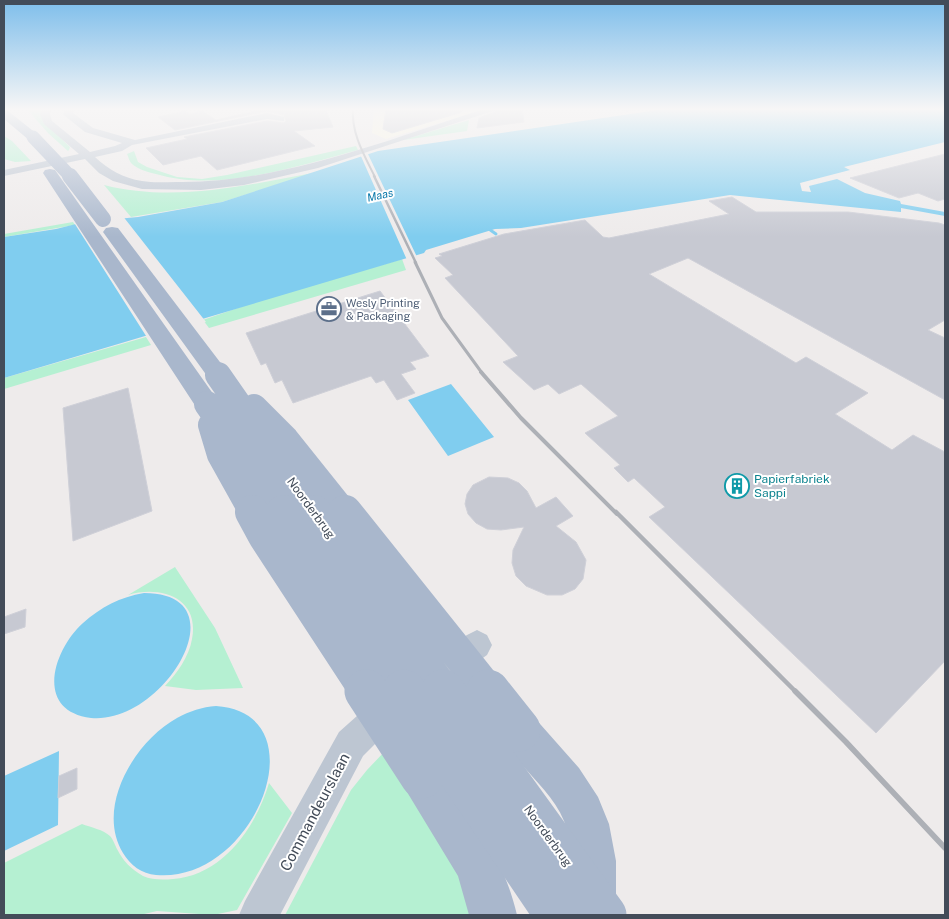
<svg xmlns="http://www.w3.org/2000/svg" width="949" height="919" font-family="'Public Sans',sans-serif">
  <rect width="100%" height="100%" fill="#eeebeb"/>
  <!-- commercial -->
  <path fill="#fcf7e1" d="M374,108h115l-103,31 -14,-6z"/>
  <!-- green -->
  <path fill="#b5f0d2" d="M26,108h21l-4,13 27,26 -1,3 -1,1 -20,-18z
    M469,120l-2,11 -64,9z
    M4,136l8,5 19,20 -16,1 -11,-3z
    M356,146l2,4c-61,16 -139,43 -202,24 -8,-2 -17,-4 -24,-10 -3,-3 -3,-6 -5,-10l7,-3 4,11 9,5 30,10 25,2 25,-4z
    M318,172l-96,30 -91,15 -27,-32c71,18 143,0 214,-13z
    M73,222l2,3 -71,12v-3z
    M406,258l-4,1 4,11 -197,58 -6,-8 58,-20z
    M146,337l5,8 -147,44v-11z
    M175,567l40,61 28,60 -47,2 -31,-4c12,-13 24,-29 27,-47 8,-41 -31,-54 -64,-44z
    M387,749l85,146 5,20h-192l66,-125 16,-20z
    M269,783l23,30 -55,97 -24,5 -56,-4 -17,4h-136v-52l78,-39c8,3 22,6 28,12 3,3 5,9 7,13 6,12 14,20 26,27 9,4 20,4 30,3 50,-4 83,-52 96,-96z"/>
  <!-- water -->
  <path fill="#80cdef" d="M671,108h274v34l-101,25 6,3 -50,13 2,8 9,1 -2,-6 28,-7 28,14 35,8 1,3 44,8v4l-44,-8v4l-171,-17 -209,33 -26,1 -69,21 -2,3 -420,125v-141l52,-8 28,-7 54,-5 84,-15 156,-51z
    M451,384l43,53 -46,19 -40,-56z
    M144,593c99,0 20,132 -53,125 -57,-7 -38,-68 -8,-95 18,-16 37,-26 61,-30z
    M216,706c106,7 39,178 -60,169 -14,-1 -26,-10 -33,-22 -28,-46 12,-112 54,-135 13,-7 25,-11 39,-12z
    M59,751l-1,74 -54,26v-75z"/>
  <!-- pier -->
  <path fill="#eeebeb" d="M367,152l50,105 -10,3 -47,-106z
    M122,215l84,107 -58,17 -75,-118z"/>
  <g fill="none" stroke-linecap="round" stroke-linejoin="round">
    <!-- stream -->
    <path stroke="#80cdef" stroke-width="3" d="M486,227l10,7"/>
  </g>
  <!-- building -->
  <path fill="#c7c9d2" stroke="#cfd0d8" d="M269,108h56l8,19 -39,4 21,15 -98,24 -16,-14 -38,9 -17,-17 41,-9 -3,-2 83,-16 17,2 2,-2 -2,-6 -17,-4 -92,19 -17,-13 27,-6 5,3 12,-3 14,9z
    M386,108h76v4l-70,21 -9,-4z
    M504,108h18l2,14 -47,6 2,-10z
    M945,154v45l-7,2 -20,-8 -19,5 -49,-20z
    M732,197l24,15h92l91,11 6,2v95l-17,10 17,8v62l-257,-142 -39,16 147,89 10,-6 62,36 -33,21 57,36 21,-15 32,17v209l-69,72 -227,-216 16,-10 -31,-29 -6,4 -14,-14 6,-3 -35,-32 33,-17 -37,-32 -22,10 -11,-10 -14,6 -31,-28 15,-6 -73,-78 8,-3 -18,-17 7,-2 -3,-2 65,-20 81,-14 18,17 6,1 120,-24 -20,-13z
    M380,291l49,65 -19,6 6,7 -15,5 14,19 -18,7 -13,-20 -8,3 -5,-7 -78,27 -11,-23 -7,3 -9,-20 -5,2 -15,-32z
    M128,388l24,123 -79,30 -10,-133z
    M489,477l19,1 11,5 8,8 9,17 20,-11 17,19 -17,10 20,16 10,18 -3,19 -8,10 -13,6h-15l-21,-9 -10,-10 -4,-13 1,-13 11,-23 -23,3 -14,-1 -11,-6 -8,-9 -3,-10 2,-10 6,-9z
    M26,609l-1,18 -21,7v-17z
    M77,768v21l-19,9 1,-22z"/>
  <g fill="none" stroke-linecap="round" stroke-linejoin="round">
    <!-- minor -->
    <path fill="#bdc6d2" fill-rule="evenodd" d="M43,108h9l-2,6 2,7 38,31 25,-6 7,-3 -37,-11 -20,-16 -2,-2 2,-6h10l-2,5 20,15 42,12 132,-27 17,4v4l-17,-2 -135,26 -10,6 -27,6c14,13 28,21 47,24 11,2 23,1 34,1 102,2 214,-43 311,-74h15l-184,60 -74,17 -43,5 -59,-1 -29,-8 -14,-8 -14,-14 -81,17v-6l75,-16 -35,-30 -4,-10z
      M639,108l-12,4 -5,-3 1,-1z
      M477,630l10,5 5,10 -5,10 -56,40 -11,4 -11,-4 -4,-11 4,-11 58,-38z
      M387,694l11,5 5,11 -5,11 -35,35 -83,159h-41l6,-14 94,-169 37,-33z"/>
    <!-- major -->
    <path fill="#a9b7cc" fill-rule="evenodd" d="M4,110l4,1 29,23 2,3 -2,3h-8l-25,-21z
      M50,169l5,1 161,228 3,6 -3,6 -9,3 -9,-3 -155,-237 2,-3z
      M112,227l6,1 108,142 4,5 -4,5 -8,3 -8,-3 -107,-148 3,-4z
      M519,710l14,6 46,52 19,29 11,27 7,37v38l-7,16h-34c-2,-5 -6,-12 -7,-18 -1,-25 6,-52 -4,-76 -14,-35 -51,-56 -65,-91l6,-14z
      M422,756l15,6c33,51 66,93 80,153h-48l-11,-39 -51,-84 -6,-15 6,-15z"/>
    <!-- rail-far5 -->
    <path stroke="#adb0b6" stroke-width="2" d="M353,108c-2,25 11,47 22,69"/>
    <!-- rail-far4 -->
    <path stroke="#adb0b6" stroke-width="2.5" d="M374,176l42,87"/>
    <!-- rail-far3 -->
    <path stroke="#adb0b6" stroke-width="3" d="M415,262l27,56 40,55"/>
    <!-- rail-far2 -->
    <path stroke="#adb0b6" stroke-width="4" d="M481,372l40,46 96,96"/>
    <!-- rail-far1 -->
    <path stroke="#adb0b6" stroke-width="4.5" d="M616,512l180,180"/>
    <!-- rail -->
    <path stroke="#adb0b6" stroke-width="5.5" d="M795,691l51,51 99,106"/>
    <!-- major-bridge-far4 -->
    <path stroke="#a9b7cc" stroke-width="13" d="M33,137l38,40"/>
    <!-- major-bridge-far3 -->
    <path stroke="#a9b7cc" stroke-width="16" d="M70,176l33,43"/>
    <!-- major-bridge-far2 -->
    <path stroke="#a9b7cc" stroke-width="26" d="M218,375l97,139
      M207,404l77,110
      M254,407l32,32 60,75
      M211,425l9,30 33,59"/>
    <!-- major-bridge-far1 -->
    <path stroke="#a9b7cc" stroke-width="34" d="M252,512l13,24 102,156
      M283,512l122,180
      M314,512l130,180
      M345,512l144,180"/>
    <!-- major-bridge -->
    <path stroke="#a9b7cc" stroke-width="43" d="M366,691l56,86
      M404,691l152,224
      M443,691l162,224
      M488,691l31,39"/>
  </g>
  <!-- sky -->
  <linearGradient id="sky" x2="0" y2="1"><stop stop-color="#7ebeeb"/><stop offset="0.46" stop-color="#f7f6f6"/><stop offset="1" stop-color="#f7f6f6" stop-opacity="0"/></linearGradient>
  <rect width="949" height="237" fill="url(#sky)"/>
  <!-- icons -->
  <defs>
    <symbol id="office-ring" viewBox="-11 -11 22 22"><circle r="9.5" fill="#fff" stroke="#5c6f8a" stroke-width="1.5"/><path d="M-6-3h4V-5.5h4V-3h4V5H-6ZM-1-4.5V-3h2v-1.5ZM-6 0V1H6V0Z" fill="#5c6f8a"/></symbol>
    <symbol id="building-ring" viewBox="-11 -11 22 22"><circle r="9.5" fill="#fff" stroke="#0f9aa8" stroke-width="1.5"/><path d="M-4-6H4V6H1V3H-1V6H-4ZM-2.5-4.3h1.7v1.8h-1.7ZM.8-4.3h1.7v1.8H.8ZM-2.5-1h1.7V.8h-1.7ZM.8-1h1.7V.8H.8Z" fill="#0f9aa8"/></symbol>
  </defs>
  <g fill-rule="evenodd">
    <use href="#office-ring" x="315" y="295" width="28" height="28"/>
    <use href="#building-ring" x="723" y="472" width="28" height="28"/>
  </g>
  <g text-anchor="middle" stroke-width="4" stroke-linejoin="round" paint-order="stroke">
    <!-- far-water labels -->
    <g font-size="11" font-style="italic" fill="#0677a9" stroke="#fff">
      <text transform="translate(380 195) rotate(-12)" y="4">Maas</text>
    </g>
    <!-- far-service labels -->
    <g font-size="11" fill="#4e5e75" stroke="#fff" text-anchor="start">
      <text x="346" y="307">Wesly Printing<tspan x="346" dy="13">&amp; Packaging</tspan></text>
    </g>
    <!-- culture labels -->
    <g font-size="12" fill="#0d838f" stroke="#fff" text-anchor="start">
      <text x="754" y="483">Papierfabriek<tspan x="754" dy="14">Sappi</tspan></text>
    </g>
    <!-- street labels -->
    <g font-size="12" fill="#434c59" stroke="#fff">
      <text transform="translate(311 508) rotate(54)" y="4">Noorderbrug</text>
      <text transform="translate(548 836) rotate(54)" y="4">Noorderbrug</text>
    </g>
    <!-- near-street labels -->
    <g font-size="15" fill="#434c59" stroke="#fff">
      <text transform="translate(315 812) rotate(-62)" y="5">Commandeurslaan</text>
    </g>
  </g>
  <!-- border -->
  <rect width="949" height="919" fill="none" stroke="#434c59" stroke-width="10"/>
</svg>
